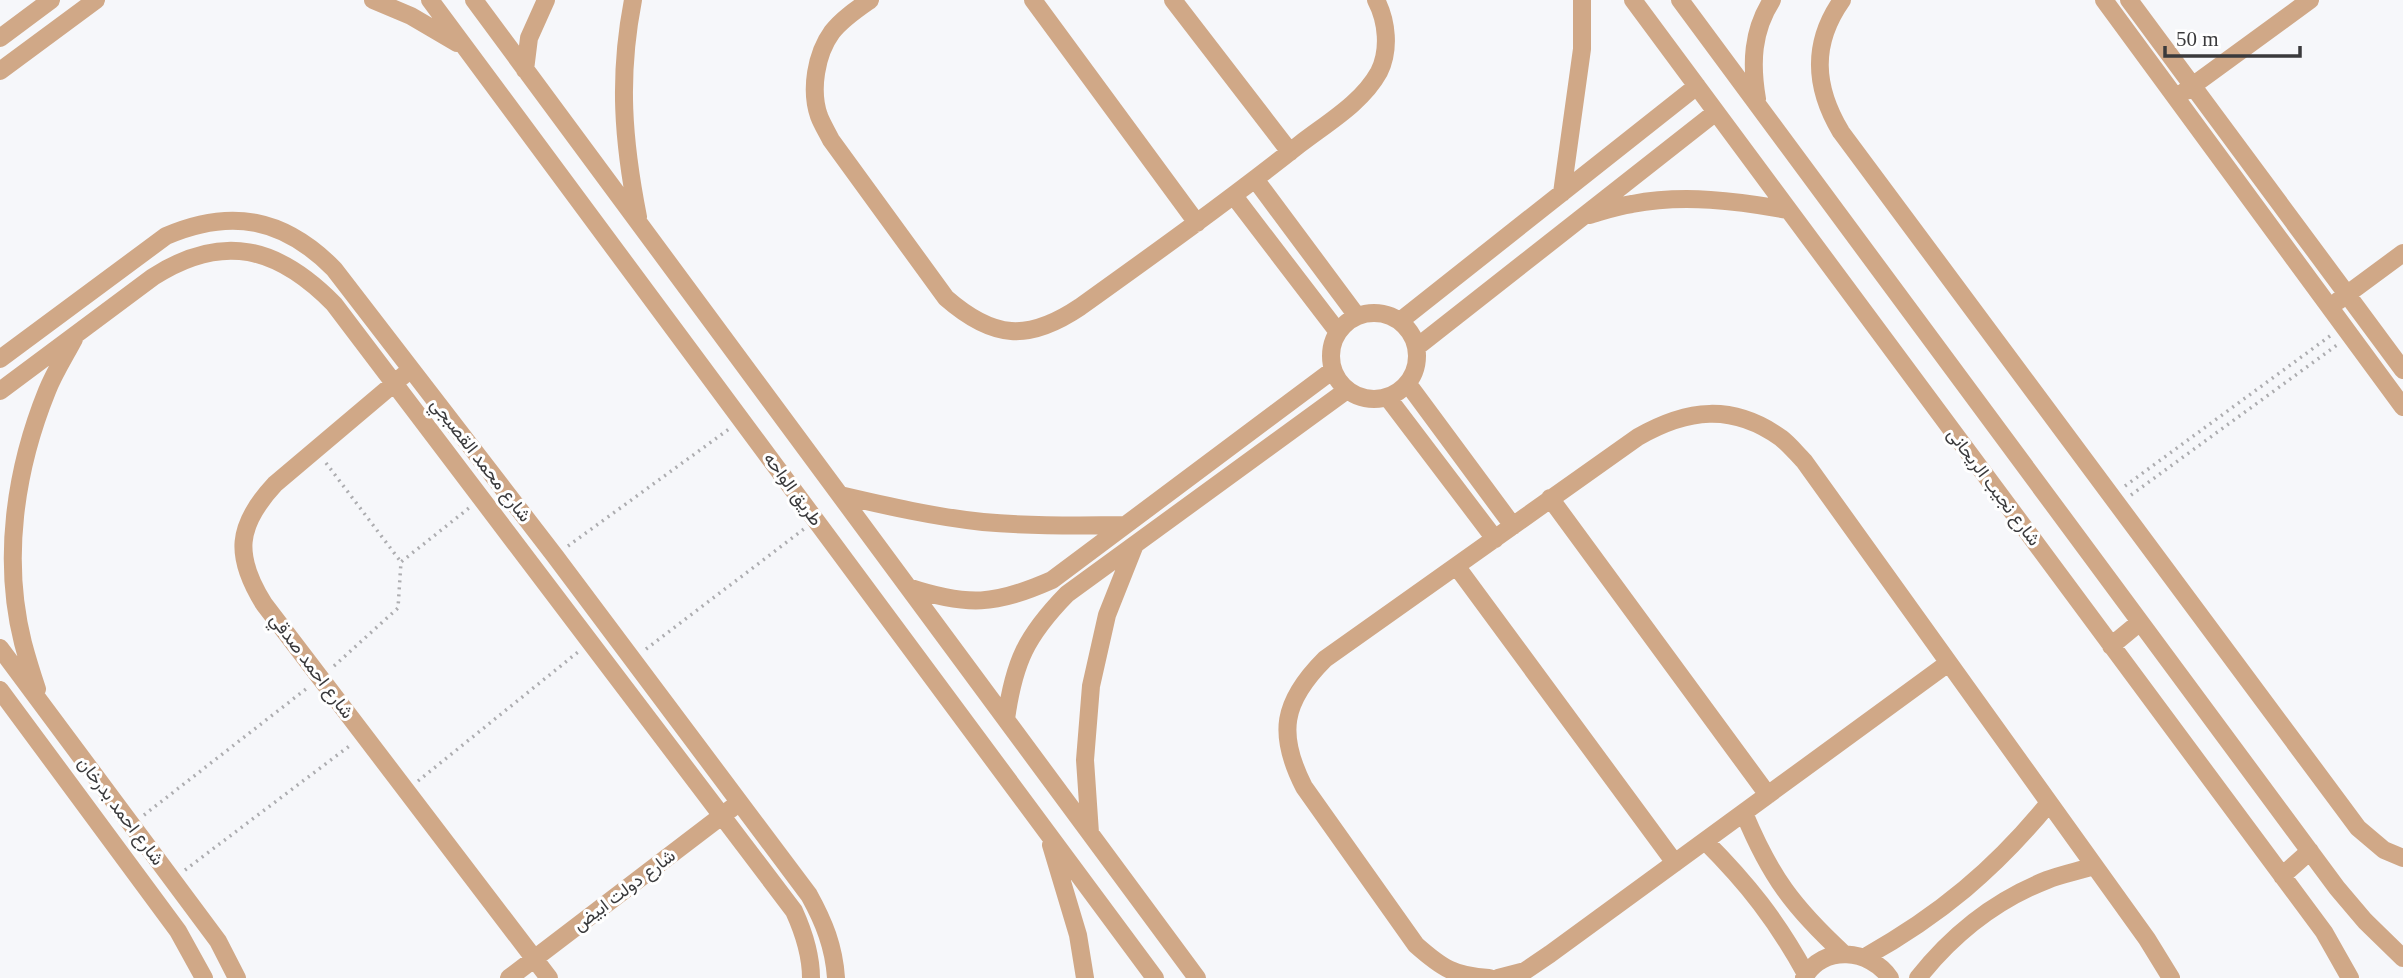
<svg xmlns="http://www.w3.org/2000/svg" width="2403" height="978" font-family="'Times New Roman',Vazirmatn,serif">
  <rect width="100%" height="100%" fill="#f6f7fa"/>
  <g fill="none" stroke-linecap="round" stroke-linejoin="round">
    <!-- path -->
    <path stroke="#adadb0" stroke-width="3.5" stroke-dasharray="2 5" stroke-linecap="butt" d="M326,463l75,99
      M2125,486l205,-150
      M2131,495l206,-150
      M568,546l161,-117
      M646,649l158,-120
      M334,666l64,-58 3,-46 68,-54
      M418,781l160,-129
      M144,815l162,-126
      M185,870l167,-126"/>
    <!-- minor -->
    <path stroke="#d0a887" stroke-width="18" d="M373,0l38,16 46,27
      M430,0l725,978
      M474,0l723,978
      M633,0c-15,77 -10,141 5,217
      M870,0c-13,9 -28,19 -38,32 -16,22 -22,58 -13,84 3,8 8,16 12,24l115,158c47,41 82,44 134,9 74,-53 148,-106 220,-163 27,-21 62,-41 79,-72 11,-22 8,-51 -3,-72
      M1033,0l164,223
      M1173,0l117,152
      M1633,0l691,932 26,46
      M1680,0l657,888 28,33 38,37
      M1842,0c-31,44 -28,87 -1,132l517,696 26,22 19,8
      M2104,0l299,407
      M2129,0l274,370
      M0,38l51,-38
      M525,70l4,-32 17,-38
      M0,71l96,-71
      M2184,92l126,-92
      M1757,99c-6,-35 -5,-68 15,-99
      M1255,179l102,137
      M1562,193l20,-144v-49
      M1234,196l104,136
      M1589,215c14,-4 28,-9 43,-11 52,-10 105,-3 156,6
      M2338,301l65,-48
      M1331 356a43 43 0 1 1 86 0a43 43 0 1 1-86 0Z
      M1400,321l297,-235
      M1417,347l299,-235
      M0,359l166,-123c65,-28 118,-18 168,33l221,287 254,339c15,27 25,52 27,83
      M404,375l-129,109c-39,42 -41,72 -11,120l285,374
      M1408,384l105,142
      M0,391l153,-114c70,-45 125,-30 181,27l460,607c10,22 17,43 17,67
      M1388,398l107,141
      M840,495c47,11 95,22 143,27 47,4 93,4 140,3
      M1550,498l218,297
      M1457,567l218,296
      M908,587c60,20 87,18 144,-7l281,-210
      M2111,646l29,-24
      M0,648l218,293 19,37
      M37,689c-5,-15 -10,-31 -14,-46 -21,-83 -8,-173 24,-252 7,-18 18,-35 27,-52
      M0,690l178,241 26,47
      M1006,719c8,-57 20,-83 61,-125l280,-204
      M1744,813c26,63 49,94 100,141
      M1090,833l-5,-73 6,-74 16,-71 27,-68
      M1705,841c43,43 72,80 101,133
      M1051,845l27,90 7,43
      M2282,876l28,-25
      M1865,957c75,-42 130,-88 184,-154
      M509,978l223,-170
      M1489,978c-35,-2 -47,-10 -73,-33l-112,-158c-27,-53 -22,-85 21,-128l313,-222c49,-28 94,-34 143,1 8,6 16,16 23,23l343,478 24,39
      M1498,978l27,-7 25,-17 397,-290
      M1804,978c19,-34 66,-29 86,0
      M1918,978c34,-43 78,-78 129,-98 15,-6 32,-9 47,-14"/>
  </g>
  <g text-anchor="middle" stroke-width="6" stroke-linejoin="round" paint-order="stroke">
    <!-- street labels -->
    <g font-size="18" fill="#3a3a3c" stroke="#fff">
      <text transform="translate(481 460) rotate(52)" y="6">شارع محمد القصبجي</text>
      <text transform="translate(1994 487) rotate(53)" y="6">شارع نجيب الريحانى</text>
      <text transform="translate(793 489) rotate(54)" y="6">طريق الواحه</text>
      <text transform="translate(312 666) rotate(53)" y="6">شارع احمد صدقي</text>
      <text transform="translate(121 811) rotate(53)" y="6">شارع احمد بدرخان</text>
      <text transform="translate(624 890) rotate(-37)" y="6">شارع دولت ابيض</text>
    </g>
  </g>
  <!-- scale -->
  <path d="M2165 46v10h135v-10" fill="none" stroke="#3a3a3c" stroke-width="3.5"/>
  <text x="2176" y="46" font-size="21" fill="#3a3a3c" stroke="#ffffff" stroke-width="5" paint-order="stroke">50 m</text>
</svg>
